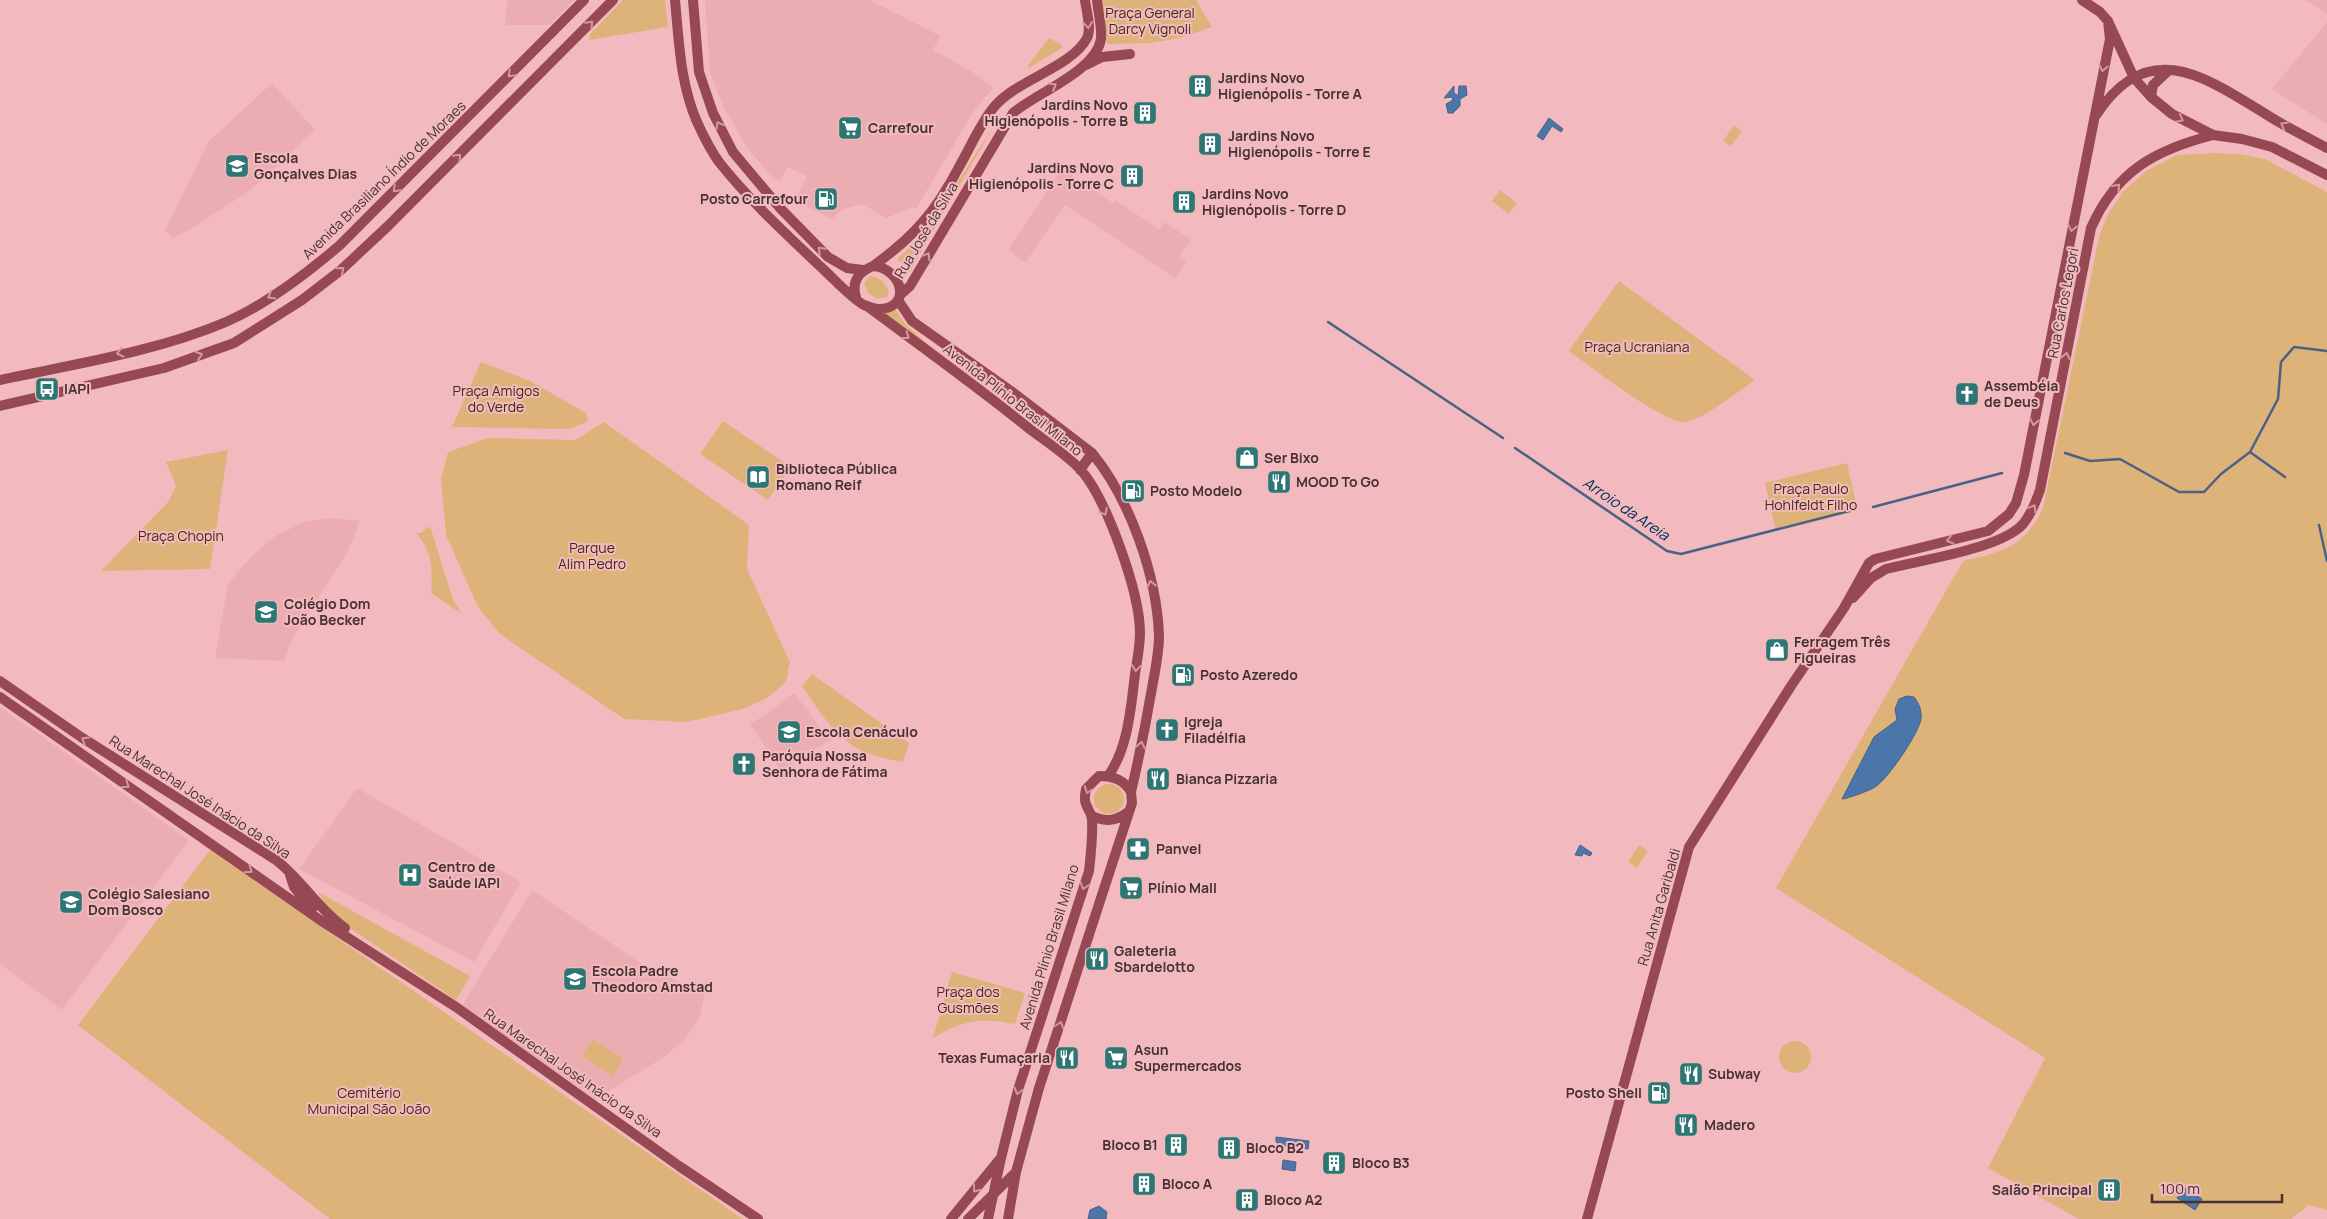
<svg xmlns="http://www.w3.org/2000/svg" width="2327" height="1219" font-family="Manrope,sans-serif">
  <rect width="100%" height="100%" fill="#f2babf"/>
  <!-- built -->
  <path fill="#ecadb2" d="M507,0h67l-25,25h-44z
    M705,0h165l70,36 -7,14 38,21 22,17 -18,21 -59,100 -3,-2 -27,11 -24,-14 -21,6 -9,9 -37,-18 12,-25 -20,-9 -6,13h-7l-28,-34 -22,-38 -14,-36z
    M2305,0h22v14z
    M2327,22v102l-55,-35z
    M272,83l43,47 -63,59 -64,42 -15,7 -8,-7 43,-89z
    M1062,169l51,34 2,-3 44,29 6,-7 26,18 -12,17 7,5 -11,16 -110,-73 -40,58 -17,-13z
    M335,518l25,3 -12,30 -56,89 -8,21 -69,-3 13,-74 22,-26 25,-22 31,-15z
    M794,693l36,47 -49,31 -31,-47 18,-11z
    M0,707l189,133 -127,170 -62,-46z
    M357,788l164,94 -47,80 -175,-93z
    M532,890l107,72 66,33 -6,23 -14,21 -21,18 -68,42 -134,-93z"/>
  <!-- green -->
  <path fill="#deb37a" d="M623,0h42l3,27 -79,13 1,-6z
    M1101,0h95l16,27 -32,11 -29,5 -44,1z
    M1049,38l13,7v3l-34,20v-2z
    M998,119l-89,154 -3,-6 -9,-8 26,-23z
    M1734,125l8,6 -11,15 -8,-5z
    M2214,153l25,1 26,5 62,33v1018l-18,-5 -18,14h-212l-91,-51 57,-110 -269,-170 187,-327c22,-5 50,-11 65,-29 6,-7 11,-16 15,-24l57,-275 8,-19 15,-22 23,-21 31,-16z
    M1500,190l17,13 -8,11 -17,-13z
    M869,276c10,0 17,7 20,16l-2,5 -10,2 -9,-6 -4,-10z
    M1619,281l136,99c-16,11 -51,39 -69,42 -21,3 -96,-56 -117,-71z
    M895,309l11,16 28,25 -54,-38z
    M481,362l49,19 56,32 2,8 -18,8 -118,-2z
    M723,421l68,46 -23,33 -68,-46z
    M604,422l145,103 -2,44 43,93 -4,20 -19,16 -24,11 -56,13 -63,-3 -124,-85 -22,-27 -32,-72 -5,-56 7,-27 40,-14 87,2z
    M228,450l-18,119 -109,2 68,-70 7,-15 -10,-24z
    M1847,463l11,48 -82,20 -11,-48z
    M430,526l23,74 9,14 -31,-21c2,-22 1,-43 -15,-60h5z
    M812,674l97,69 -6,19c-10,-2 -21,-4 -30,-7 -33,-9 -53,-43 -71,-69z
    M1094 799a15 15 0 1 1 30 0a15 15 0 1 1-30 0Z
    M1639,845l9,6 -11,17 -9,-6z
    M210,850l533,369h-413l-252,-194z
    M318,892l152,84 -14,24 -124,-84z
    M952,972l73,21 -10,31c-35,-6 -50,-5 -82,14z
    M593,1039l30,20 -11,17 -30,-20z
    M1779 1057a16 16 0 1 1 32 0a16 16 0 1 1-32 0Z"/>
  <!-- water -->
  <path fill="#4b76a9" stroke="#4a6186" d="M1454,86v7l4,3 1,-10h7l1,9 -7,4v7l-7,7h-5l-2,-9 7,-4 -1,-3 -8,1z
    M1549,118l14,11 -2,3 -9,-6 -9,14 -6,-4z
    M1907,696l7,1c5,6 8,14 7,22 -2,14 -33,60 -46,68 -4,3 -28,12 -33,12l32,-62 23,-17 -2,-11 4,-10z
    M1580,845l12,8 -2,3 -7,-3 -1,3 -7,-1z
    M1276,1137l33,4 -1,8 -29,-4 -3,-3z
    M1283,1160l13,2 -1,9 -13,-2z
    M2185,1188l17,11 -7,11 -18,-12z
    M1099,1206l8,6 -1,7h-18l2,-9z"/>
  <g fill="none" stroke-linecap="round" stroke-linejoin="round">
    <!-- stream -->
    <path stroke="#4a6186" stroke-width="2.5" d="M1328,322l175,116
      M1515,448l152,103 14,3 168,-43
      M2250,452l28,-53 3,-37 13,-15 33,4
      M2065,453l25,8 30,-2 59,33h25l17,-18 29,-22 35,25
      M1873,507l129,-34
      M2319,525l8,36"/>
    <!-- secondary -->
    <path stroke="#964953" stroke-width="10" d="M675,0c4,41 5,83 22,122 6,13 14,29 22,40 31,39 67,72 103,106 11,10 30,31 42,37 5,2 10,4 15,4 34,-1 23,-41 -6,-43 -14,6 -22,15 -17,31
      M693,0l6,72 14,41 20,39 47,56 48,49 19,11 16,2
      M2082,0l18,12 8,9 26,57 17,19 21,17 41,21 29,4 30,8 55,28
      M1086,65l16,-8 28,-3
      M2151,97l2,-12 15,-14
      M2097,114c51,-77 107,-38 167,-1 20,13 42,24 63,35
      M873,266c41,-29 63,-55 86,-99 11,-19 21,-43 35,-60 22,-27 78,-40 93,-69 5,-10 -1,-28 -2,-38
      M900,295l10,-9 103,-173c23,-20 83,-42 88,-74 1,-13 -3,-27 -4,-39
      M898,300l14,21 99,70 81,62c38,46 65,123 67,183 0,17 -4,35 -7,52 -6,35 -13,70 -21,104l1,11 -93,285 -23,84 -8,47
      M867,306c55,41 111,81 164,124 16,12 36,25 50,40 26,30 59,123 59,163 0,13 -3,28 -5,41 -4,33 -7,75 -27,102
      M0,380c75,-16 155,-28 226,-58 41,-18 79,-47 114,-77l244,-245
      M0,406l164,-38 70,-25 68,-43 39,-30 47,-44 225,-226
      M1080,470l12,-17
      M1853,598l18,-20 15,-9c34,-9 115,-20 137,-45 8,-10 13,-22 17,-34l51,-262c25,-57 64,-78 122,-93
      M0,681l81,56 195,123c26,20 42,49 69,68
      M0,697l320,223 136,87 223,159 79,53
      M1091,815c14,8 25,6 37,-3
      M290,875l4,12 18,23
      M951,1219l49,-60
      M968,1219l48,-47
      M988,1219l13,-61 17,-68 71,-219c2,-18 4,-35 3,-52 -2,-13 -10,-11 -6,-30l13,-13c15,0 25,4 32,16
      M1587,1219l102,-372 102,-161 53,-78 25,-45 6,-4 113,-28 21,-17 7,-11 8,-28 86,-436 -2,-18"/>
  </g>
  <!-- one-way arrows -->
  <defs><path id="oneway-chevron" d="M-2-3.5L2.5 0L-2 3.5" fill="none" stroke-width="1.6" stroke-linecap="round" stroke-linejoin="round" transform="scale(1.25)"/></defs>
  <g stroke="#d6989f">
    <use href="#oneway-chevron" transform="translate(590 24) rotate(-46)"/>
    <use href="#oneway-chevron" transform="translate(1088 25) rotate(83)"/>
    <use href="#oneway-chevron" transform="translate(2103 68) rotate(102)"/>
    <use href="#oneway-chevron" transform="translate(511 74) rotate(135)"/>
    <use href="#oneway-chevron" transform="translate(1053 86) rotate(-32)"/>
    <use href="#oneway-chevron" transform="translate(2180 119) rotate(29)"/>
    <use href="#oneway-chevron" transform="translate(719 125) rotate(-118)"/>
    <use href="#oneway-chevron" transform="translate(2284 125) rotate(-151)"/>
    <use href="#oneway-chevron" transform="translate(458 157) rotate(-45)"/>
    <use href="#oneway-chevron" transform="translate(2117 187) rotate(-48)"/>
    <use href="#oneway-chevron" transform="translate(396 189) rotate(135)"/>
    <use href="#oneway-chevron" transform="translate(2072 228) rotate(101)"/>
    <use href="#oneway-chevron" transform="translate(821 250) rotate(-135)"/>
    <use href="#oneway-chevron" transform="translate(927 256) rotate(-59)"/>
    <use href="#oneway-chevron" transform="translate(341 270) rotate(-40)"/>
    <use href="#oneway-chevron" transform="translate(271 296) rotate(149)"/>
    <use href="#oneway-chevron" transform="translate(906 336) rotate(37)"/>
    <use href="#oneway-chevron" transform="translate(120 353) rotate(167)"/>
    <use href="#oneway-chevron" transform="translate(199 355) rotate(-20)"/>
    <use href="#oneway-chevron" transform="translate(2066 356) rotate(-79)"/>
    <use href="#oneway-chevron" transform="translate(2034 422) rotate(101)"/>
    <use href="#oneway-chevron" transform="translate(2033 508) rotate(-60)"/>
    <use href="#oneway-chevron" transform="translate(1104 512) rotate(64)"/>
    <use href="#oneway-chevron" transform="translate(1950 540) rotate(166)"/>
    <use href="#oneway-chevron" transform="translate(1151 584) rotate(-102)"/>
    <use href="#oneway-chevron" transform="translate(1136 668) rotate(97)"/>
    <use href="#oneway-chevron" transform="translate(85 740) rotate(-148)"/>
    <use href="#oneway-chevron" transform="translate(1141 745) rotate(-78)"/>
    <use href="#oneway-chevron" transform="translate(126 785) rotate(34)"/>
    <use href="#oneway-chevron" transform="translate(1088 790) rotate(111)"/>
    <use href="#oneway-chevron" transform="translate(249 870) rotate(35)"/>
    <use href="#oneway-chevron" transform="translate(1084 886) rotate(108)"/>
    <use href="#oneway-chevron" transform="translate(1060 1025) rotate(-72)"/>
    <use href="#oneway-chevron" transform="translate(1018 1091) rotate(106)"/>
    <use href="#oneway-chevron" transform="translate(976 1189) rotate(128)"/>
  </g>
  <!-- icons -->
  <defs>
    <symbol id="building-square" viewBox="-11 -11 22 22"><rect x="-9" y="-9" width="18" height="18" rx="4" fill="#2c7674" stroke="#f2babf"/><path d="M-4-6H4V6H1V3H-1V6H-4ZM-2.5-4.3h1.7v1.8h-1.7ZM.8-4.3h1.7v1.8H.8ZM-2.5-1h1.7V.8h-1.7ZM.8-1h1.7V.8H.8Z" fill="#fff"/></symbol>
    <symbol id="supermarket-square" viewBox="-11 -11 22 22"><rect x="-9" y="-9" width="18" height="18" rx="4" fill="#2c7674" stroke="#f2babf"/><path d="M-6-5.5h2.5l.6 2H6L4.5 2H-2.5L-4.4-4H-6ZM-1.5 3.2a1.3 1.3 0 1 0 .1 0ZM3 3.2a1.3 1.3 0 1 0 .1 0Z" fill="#fff"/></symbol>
    <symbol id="school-square" viewBox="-11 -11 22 22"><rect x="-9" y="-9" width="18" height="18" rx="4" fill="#2c7674" stroke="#f2babf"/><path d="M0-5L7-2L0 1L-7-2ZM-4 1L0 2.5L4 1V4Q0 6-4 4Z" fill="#fff"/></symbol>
    <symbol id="fuel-square" viewBox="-11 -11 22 22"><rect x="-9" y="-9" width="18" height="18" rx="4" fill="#2c7674" stroke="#f2babf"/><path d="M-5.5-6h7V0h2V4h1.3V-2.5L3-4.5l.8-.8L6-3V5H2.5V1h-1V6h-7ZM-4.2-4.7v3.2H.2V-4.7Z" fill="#fff"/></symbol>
    <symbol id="bus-square" viewBox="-11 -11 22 22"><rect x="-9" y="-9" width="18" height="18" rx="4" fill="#2c7674" stroke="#f2babf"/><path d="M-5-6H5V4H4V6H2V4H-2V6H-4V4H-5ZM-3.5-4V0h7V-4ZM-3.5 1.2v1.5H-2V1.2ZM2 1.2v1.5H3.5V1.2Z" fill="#fff"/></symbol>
    <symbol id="church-square" viewBox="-11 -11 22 22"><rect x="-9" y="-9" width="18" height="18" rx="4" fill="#2c7674" stroke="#f2babf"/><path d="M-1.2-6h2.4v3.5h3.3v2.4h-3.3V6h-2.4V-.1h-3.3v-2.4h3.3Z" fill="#fff"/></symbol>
    <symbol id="shop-square" viewBox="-11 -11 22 22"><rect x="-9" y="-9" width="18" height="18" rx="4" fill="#2c7674" stroke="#f2babf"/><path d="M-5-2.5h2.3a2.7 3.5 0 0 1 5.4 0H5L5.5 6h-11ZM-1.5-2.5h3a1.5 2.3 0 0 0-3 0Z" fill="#fff"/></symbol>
    <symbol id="library-square" viewBox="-11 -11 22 22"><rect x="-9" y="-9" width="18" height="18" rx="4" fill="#2c7674" stroke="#f2babf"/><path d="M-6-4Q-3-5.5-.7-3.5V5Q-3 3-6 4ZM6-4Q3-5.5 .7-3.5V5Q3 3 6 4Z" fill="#fff"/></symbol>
    <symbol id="restaurant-square" viewBox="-11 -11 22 22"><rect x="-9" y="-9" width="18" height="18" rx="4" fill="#2c7674" stroke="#f2babf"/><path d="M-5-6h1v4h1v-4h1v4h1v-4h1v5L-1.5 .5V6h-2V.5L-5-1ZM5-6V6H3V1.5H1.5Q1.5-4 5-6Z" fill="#fff"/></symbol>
    <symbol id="pharmacy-square" viewBox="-11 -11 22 22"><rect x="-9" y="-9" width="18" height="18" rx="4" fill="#2c7674" stroke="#f2babf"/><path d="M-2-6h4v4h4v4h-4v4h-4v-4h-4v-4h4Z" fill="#fff"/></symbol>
    <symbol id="hospital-square" viewBox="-11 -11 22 22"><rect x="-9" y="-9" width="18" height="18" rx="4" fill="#2c7674" stroke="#f2babf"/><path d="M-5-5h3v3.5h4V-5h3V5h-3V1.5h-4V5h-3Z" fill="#fff"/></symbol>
  </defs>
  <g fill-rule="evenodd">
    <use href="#building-square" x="1186" y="72" width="28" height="28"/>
    <use href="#building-square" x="1131" y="99" width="28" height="28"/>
    <use href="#supermarket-square" x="836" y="114" width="28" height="28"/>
    <use href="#building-square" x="1196" y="130" width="28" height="28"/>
    <use href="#school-square" x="223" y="152" width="28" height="28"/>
    <use href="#building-square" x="1118" y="162" width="28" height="28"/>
    <use href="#fuel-square" x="812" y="185" width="28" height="28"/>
    <use href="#building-square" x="1170" y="188" width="28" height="28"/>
    <use href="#bus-square" x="33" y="375" width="28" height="28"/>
    <use href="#church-square" x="1953" y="380" width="28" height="28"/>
    <use href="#shop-square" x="1233" y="444" width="28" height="28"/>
    <use href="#library-square" x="744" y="463" width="28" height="28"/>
    <use href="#restaurant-square" x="1265" y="468" width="28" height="28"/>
    <use href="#fuel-square" x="1119" y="477" width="28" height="28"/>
    <use href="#school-square" x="252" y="598" width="28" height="28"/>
    <use href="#shop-square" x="1763" y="636" width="28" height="28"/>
    <use href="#fuel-square" x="1169" y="661" width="28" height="28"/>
    <use href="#church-square" x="1153" y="716" width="28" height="28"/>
    <use href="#school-square" x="775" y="718" width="28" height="28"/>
    <use href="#church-square" x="730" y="750" width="28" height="28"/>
    <use href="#restaurant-square" x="1144" y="765" width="28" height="28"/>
    <use href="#pharmacy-square" x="1124" y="835" width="28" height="28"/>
    <use href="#hospital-square" x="396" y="861" width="28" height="28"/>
    <use href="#supermarket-square" x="1117" y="874" width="28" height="28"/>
    <use href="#school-square" x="57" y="888" width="28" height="28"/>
    <use href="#restaurant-square" x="1083" y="945" width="28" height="28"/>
    <use href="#school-square" x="561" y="965" width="28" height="28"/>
    <use href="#restaurant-square" x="1053" y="1044" width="28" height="28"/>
    <use href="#supermarket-square" x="1102" y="1044" width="28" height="28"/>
    <use href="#restaurant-square" x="1677" y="1060" width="28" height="28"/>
    <use href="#fuel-square" x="1645" y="1079" width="28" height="28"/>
    <use href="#restaurant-square" x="1672" y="1111" width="28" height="28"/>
    <use href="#building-square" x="1162" y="1131" width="28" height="28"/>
    <use href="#building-square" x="1215" y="1134" width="28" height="28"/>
    <use href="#building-square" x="1320" y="1149" width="28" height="28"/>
    <use href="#building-square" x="1130" y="1170" width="28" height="28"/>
    <use href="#building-square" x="2095" y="1176" width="28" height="28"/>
    <use href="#building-square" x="1233" y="1186" width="28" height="28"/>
  </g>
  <g text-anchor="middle" stroke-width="4" stroke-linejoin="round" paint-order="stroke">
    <!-- park labels -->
    <g font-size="14" fill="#3f2c11" stroke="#f2babf">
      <text x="1150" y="18">Praça General<tspan x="1150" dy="16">Darcy Vignoli</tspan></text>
      <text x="1637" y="352">Praça Ucraniana</text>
      <text x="496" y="396">Praça Amigos<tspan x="496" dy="16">do Verde</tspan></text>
      <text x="1811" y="494">Praça Paulo<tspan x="1811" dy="16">Hohlfeldt Filho</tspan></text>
      <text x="181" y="541">Praça Chopin</text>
      <text x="592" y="553">Parque<tspan x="592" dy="16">Alim Pedro</tspan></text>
      <text x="968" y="997">Praça dos<tspan x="968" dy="16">Gusmões</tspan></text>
      <text x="369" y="1098">Cemitério<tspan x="369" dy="16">Municipal São João</tspan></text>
    </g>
    <!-- poi labels -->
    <g font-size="14" font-weight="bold" fill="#463133" stroke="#f2babf" text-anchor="start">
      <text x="1218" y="83">Jardins Novo<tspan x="1218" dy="16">Higienópolis - Torre A</tspan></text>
      <text x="1128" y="110" text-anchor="end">Jardins Novo<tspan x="1128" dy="16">Higienópolis - Torre B</tspan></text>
      <text x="868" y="133">Carrefour</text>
      <text x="1228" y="141">Jardins Novo<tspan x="1228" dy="16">Higienópolis - Torre E</tspan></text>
      <text x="254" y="163">Escola<tspan x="254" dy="16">Gonçalves Dias</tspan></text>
      <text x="1114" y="173" text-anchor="end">Jardins Novo<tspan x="1114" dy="16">Higienópolis - Torre C</tspan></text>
      <text x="1202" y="199">Jardins Novo<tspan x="1202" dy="16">Higienópolis - Torre D</tspan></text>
      <text x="808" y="204" text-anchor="end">Posto Carrefour</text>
      <text x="1984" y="391">Assembéia<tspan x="1984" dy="16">de Deus</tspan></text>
      <text x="64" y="394">IAPI</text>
      <text x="1264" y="463">Ser Bixo</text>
      <text x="776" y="474">Biblioteca Pública<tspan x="776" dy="16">Romano Reif</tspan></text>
      <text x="1296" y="487">MOOD To Go</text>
      <text x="1150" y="496">Posto Modelo</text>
      <text x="284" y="609">Colégio Dom<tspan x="284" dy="16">João Becker</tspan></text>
      <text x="1794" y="647">Ferragem Três<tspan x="1794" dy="16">Figueiras</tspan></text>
      <text x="1200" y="680">Posto Azeredo</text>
      <text x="1184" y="727">Igreja<tspan x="1184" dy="16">Filadélfia</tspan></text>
      <text x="806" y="737">Escola Cenáculo</text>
      <text x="762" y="761">Paróquia Nossa<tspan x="762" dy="16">Senhora de Fátima</tspan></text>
      <text x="1176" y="784">Bianca Pizzaria</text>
      <text x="1156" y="854">Panvel</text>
      <text x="428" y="872">Centro de<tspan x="428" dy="16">Saúde IAPI</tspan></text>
      <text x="1148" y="893">Plínio Mall</text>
      <text x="88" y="899">Colégio Salesiano<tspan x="88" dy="16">Dom Bosco</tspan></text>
      <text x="1114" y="956">Galeteria<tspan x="1114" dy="16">Sbardelotto</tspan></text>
      <text x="592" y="976">Escola Padre<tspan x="592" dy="16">Theodoro Amstad</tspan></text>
      <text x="1134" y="1055">Asun<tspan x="1134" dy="16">Supermercados</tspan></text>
      <text x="1050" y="1063" text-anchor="end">Texas Fumaçaria</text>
      <text x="1708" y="1079">Subway</text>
      <text x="1642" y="1098" text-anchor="end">Posto Shell</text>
      <text x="1704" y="1130">Madero</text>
      <text x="1158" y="1150" text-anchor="end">Bloco B1</text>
      <text x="1246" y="1153">Bloco B2</text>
      <text x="1352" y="1168">Bloco B3</text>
      <text x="1162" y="1189">Bloco A</text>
      <text x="2092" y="1195" text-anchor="end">Salão Principal</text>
      <text x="1264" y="1205">Bloco A2</text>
    </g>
    <!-- street labels -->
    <g font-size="14" fill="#463133" stroke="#f2babf">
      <text transform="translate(384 180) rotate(-44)" y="5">Avenida Brasiliano Índio de Moraes</text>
      <text transform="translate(926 230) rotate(-59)" y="5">Rua José da Silva</text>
      <text transform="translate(2063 303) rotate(-79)" y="5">Rua Carlos Legori</text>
      <text transform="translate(1013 400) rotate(38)" y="5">Avenida Plínio Brasil Milano</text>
      <text transform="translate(200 797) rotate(33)" y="5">Rua Marechal José Inácio da Silva</text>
      <text transform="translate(1659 907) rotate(-74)" y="5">Rua Anita Garibaldi</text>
      <text transform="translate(1049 947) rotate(-73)" y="5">Avenida Plínio Brasil Milano</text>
      <text transform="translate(573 1073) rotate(35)" y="5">Rua Marechal José Inácio da Silva</text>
    </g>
    <!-- water labels -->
    <g font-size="15" font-style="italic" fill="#003060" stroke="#f2babf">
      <text transform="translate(1626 509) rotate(34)" y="5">Arroio da Areia</text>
    </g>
  </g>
  <!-- scale -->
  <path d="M2152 1194v8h130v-8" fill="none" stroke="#463133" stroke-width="2.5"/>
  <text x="2160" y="1194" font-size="15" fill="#463133" stroke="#f2babf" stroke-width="4" paint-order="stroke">100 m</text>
</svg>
